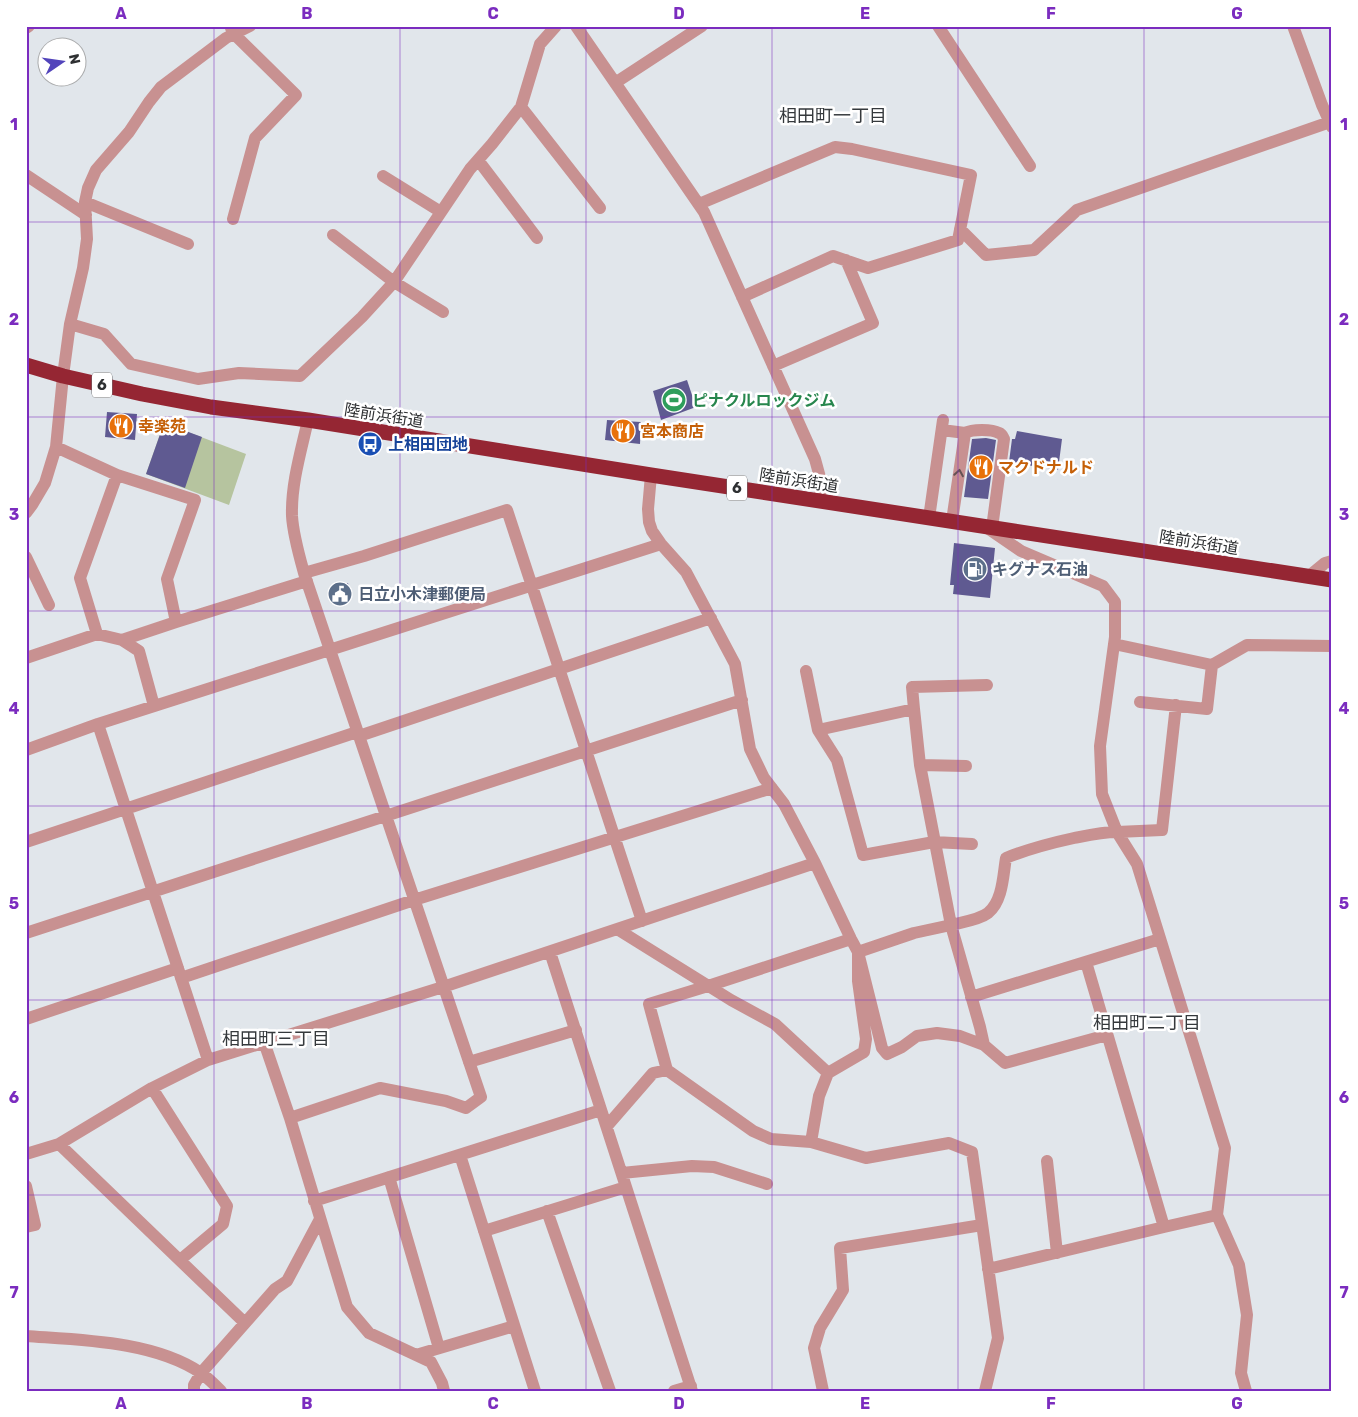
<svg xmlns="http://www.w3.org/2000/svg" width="1358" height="1417" font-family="Rubik,'Noto Sans JP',sans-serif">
  <rect width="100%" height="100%" fill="#e1e6eb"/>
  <!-- green -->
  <path fill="#b6c49f" d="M164,423l82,31 -17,51 -83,-31z"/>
  <!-- building -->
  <path fill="#5f5a91" d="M687,380l9,27 -35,13 -8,-29z
    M107,412l30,2 -2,26 -30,-3z
    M607,420l34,2 -1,22 -35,-4z
    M164,423l38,14 -17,51 -39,-14z
    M1017,431l45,8 -4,31 -49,-8 3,-23h3z
    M986,438l10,2 -8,59 -24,-2 8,-58z
    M954,543l41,5 -5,50 -37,-4 1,-9h-4z
    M348,583l3,16 -19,5 -3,-14 6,-1 -1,-3z"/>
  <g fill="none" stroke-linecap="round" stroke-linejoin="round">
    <!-- minor -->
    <path stroke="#c89191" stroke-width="12" d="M576,26l128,186 111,247 6,22 -1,20
      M938,26l92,140
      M1293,26l29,79 10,22
      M26,28l3,-2
      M231,28l3,6 62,61 -41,43 -22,81
      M615,83l87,-57
      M521,107l79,101
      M478,160l59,78
      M26,175l60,40
      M383,176l58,36
      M85,202l103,42
      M699,204l136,-57 17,2 119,26 -13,65 -90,28 -35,-12 -91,41
      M960,229l26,26 48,-5 43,-40 253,-88
      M333,235l61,47 49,30
      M70,324l34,10 27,30 67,15 41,-6 61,3 62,-59 32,-35 76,-113 22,-25 29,-37 19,-63 16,-18
      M773,366l100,-43 -27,-63
      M942,430l23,3
      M56,447l61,28 78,25 -28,79 9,43
      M117,475l-37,103 17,56 25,6 17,11 15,55
      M26,513l6,-8 13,-22 11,-36 7,-71 7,-52 13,-56 4,-29 -2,-37 3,-14 8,-18 33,-38 20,-30 12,-15 65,-49 24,-12
      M929,518l14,-98
      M952,521l13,-88c7,-4 27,-4 34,0 3,1 3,2 5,6l-12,89
      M986,527l35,24 82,35 12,16v35l-15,109 2,48 15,38 45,-2 14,-125
      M26,557l23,48
      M304,573l60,-17 143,-46 135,411
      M1308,577l17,-14 7,-2
      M122,640l54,-18 131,-41
      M1114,644l98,21 -5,44 -67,-7
      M26,658l71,-24
      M1212,665l35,-20 85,1
      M806,671l12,59 96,-21 6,56 31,160 -37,8 -56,19 24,96 5,6 15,-7 15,-11 20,-3 23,3 24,9
      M914,709l-2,-22 75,-2
      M98,724l110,336
      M818,730l19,30 26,95 71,-13 38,2
      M359,736l352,-118
      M26,750l72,-26 563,-180
      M920,765l46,1
      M26,842l331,-110
      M617,929l114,71 44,24 53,49 36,-21 2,-13 -8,-58v-29l-7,-13 -36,-76 -31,-59 -20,-26 -14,-29 -15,-85 -49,-92 -25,-28 -9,-13 -3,-9 -1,-13 3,-34
      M26,933l716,-233
      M550,952l142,439
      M181,978l233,-78 358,-112
      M971,997l189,-58
      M26,1019l152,-51
      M1107,1035l-102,28 -21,-18 -4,-18 -29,-102c11,-3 28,-5 37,-12 15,-12 15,-38 18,-55 22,-9 45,-15 68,-20 15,-3 28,-6 43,-6l20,32 88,284 -8,67 -53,12
      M264,1042l26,76 57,189 22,26 62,29 11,21 2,8
      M469,1062l107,-32
      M667,1070l86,61 18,8 40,3 55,16 83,-15 23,9 26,186 -13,53
      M152,1088l75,118 -4,18 -43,36
      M290,1118l90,-30 66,13 20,7 15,-11 -177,-524c-5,-18 -11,-39 -12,-57 -1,-32 9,-65 16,-96
      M607,1126l46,-53 14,-3 -18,-66 59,-18 143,-47
      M811,1142l8,-46 9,-23
      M59,1144l186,179
      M26,1154l33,-10 93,-56 56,-28 235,-73 372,-124
      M460,1155l75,236
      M1047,1161l10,92
      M622,1173l70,-7 22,1 53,17
      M389,1177l50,171
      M26,1186l9,39 -9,2
      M314,1201l287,-91
      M547,1211l63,180
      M1217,1215l22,50 8,50 -6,58 5,18
      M484,1231l142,-44
      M988,1269l176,-42 -78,-265
      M26,1336c55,4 128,5 175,37 7,5 14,12 20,18
      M416,1355l98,-29
      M194,1391v-6l7,-12 74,-84 12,-8 33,-62
      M674,1391l17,-5
      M823,1391l-9,-43 6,-20 23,-38 -3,-42 142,-23"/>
    <!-- highway -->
    <path stroke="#952633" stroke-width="15" d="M26,365l37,11 79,18 69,13 97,13 343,55 681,105"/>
  </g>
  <!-- one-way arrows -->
  <defs><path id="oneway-chevron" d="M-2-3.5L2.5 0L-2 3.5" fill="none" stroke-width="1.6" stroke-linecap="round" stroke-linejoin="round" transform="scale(1.25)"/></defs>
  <use stroke="#645253" href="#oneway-chevron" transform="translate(959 473) rotate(-81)"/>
  <!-- grid -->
  <path fill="none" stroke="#7b2cbf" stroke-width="1" stroke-opacity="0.55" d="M214,26v1365M400,26v1365M586,26v1365M772,26v1365M958,26v1365M1144,26v1365M26,222h1306M26,417h1306M26,611h1306M26,806h1306M26,1000h1306M26,1195h1306"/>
  <!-- icons -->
  <defs>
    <symbol id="stadium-disc" viewBox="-11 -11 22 22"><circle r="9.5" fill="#2e9e5b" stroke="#fff"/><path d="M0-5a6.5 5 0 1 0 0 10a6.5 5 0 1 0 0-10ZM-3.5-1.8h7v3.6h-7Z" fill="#fff"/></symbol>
    <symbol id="restaurant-disc" viewBox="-11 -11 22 22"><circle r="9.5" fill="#e8710a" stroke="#fff"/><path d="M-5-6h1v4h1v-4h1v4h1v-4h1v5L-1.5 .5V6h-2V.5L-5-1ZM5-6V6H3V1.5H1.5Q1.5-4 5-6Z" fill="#fff"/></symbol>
    <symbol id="bus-disc" viewBox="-11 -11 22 22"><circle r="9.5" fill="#1a4fb4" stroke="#fff"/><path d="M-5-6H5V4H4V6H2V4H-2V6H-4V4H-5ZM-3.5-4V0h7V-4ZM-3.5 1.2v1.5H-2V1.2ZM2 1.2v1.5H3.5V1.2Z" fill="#fff"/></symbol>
    <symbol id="fuel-disc" viewBox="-11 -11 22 22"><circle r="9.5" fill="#5c6f8a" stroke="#fff"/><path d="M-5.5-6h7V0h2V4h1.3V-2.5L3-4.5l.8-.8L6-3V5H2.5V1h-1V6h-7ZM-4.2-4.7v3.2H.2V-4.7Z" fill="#fff"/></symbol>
    <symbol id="civic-disc" viewBox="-11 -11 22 22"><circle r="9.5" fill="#5c6f8a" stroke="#fff"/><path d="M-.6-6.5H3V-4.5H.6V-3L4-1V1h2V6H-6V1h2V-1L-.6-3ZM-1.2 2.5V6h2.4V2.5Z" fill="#fff"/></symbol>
  </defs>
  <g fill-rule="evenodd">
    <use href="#stadium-disc" x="660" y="386" width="28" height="28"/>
    <use href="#restaurant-disc" x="107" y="412" width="28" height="28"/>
    <use href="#restaurant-disc" x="609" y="417" width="28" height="28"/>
    <use href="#bus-disc" x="356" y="430" width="28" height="28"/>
    <use href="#restaurant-disc" x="967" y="453" width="28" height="28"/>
    <use href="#fuel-disc" x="961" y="555" width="28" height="28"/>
    <use href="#civic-disc" x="326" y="580" width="28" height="28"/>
  </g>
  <g text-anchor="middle" stroke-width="5" stroke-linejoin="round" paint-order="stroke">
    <!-- shield labels -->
    <g fill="#fff" stroke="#6d6e70" stroke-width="1">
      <rect x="92" y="372.5" width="20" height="25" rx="4"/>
      <rect x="727" y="475.5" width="20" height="25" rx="4"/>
    </g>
    <g font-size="15" font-weight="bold" fill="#2e3032">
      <text x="102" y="390">6</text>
      <text x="737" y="493">6</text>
    </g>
    <!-- leisure labels -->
    <g font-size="16" font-weight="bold" fill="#27864d" stroke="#fff" text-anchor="start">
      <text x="692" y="406">ピナクルロックジム</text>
    </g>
    <!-- street labels -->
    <g font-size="16" fill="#2e3032" stroke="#fff">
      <text transform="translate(384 415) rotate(9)" y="6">陸前浜街道</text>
      <text transform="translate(799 480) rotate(9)" y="6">陸前浜街道</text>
      <text transform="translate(1199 542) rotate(9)" y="6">陸前浜街道</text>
    </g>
    <!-- food labels -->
    <g font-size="16" font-weight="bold" fill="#c56008" stroke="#fff" text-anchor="start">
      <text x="138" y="432">幸楽苑</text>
      <text x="640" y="437">宮本商店</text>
      <text x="998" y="473">マクドナルド</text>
    </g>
    <!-- transit labels -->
    <g font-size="16" font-weight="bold" fill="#164399" stroke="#fff" text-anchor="start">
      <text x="388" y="450">上相田団地</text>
    </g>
    <!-- service labels -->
    <g font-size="16" font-weight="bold" fill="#4e5e75" stroke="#fff" text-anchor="start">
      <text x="992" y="575">キグナス石油</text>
      <text x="358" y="600">日立小木津郵便局</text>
    </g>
    <!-- neighbourhood labels -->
    <g font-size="18" fill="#35393c" stroke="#fff">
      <text x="833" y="122">相田町一丁目</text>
      <text x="1147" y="1029">相田町二丁目</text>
      <text x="276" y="1045">相田町三丁目</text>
    </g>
  </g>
  <!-- border -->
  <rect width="1358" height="1417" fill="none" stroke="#ffffff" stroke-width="55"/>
  <!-- north arrow -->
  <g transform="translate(62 62) rotate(77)"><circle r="24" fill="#ffffff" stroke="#abacad"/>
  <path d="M0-4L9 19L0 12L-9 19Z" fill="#5244bb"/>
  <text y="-8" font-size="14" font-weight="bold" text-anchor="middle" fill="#2e3032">N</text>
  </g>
  <rect x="28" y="28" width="1302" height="1362" fill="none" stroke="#7b2cbf" stroke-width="2"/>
  <g font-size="16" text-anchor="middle" font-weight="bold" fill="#7b2cbf">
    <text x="121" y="19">A</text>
    <text x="307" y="19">B</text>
    <text x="493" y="19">C</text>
    <text x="679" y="19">D</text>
    <text x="865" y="19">E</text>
    <text x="1051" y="19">F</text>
    <text x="1237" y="19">G</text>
    <text x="14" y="130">1</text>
    <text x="1344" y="130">1</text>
    <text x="14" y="325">2</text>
    <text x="1344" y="325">2</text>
    <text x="14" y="520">3</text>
    <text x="1344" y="520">3</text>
    <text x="14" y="714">4</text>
    <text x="1344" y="714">4</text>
    <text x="14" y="909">5</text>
    <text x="1344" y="909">5</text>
    <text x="14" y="1103">6</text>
    <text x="1344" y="1103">6</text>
    <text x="14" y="1298">7</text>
    <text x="1344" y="1298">7</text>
    <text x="121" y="1409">A</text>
    <text x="307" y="1409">B</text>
    <text x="493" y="1409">C</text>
    <text x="679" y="1409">D</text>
    <text x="865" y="1409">E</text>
    <text x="1051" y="1409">F</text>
    <text x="1237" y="1409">G</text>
  </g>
</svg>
